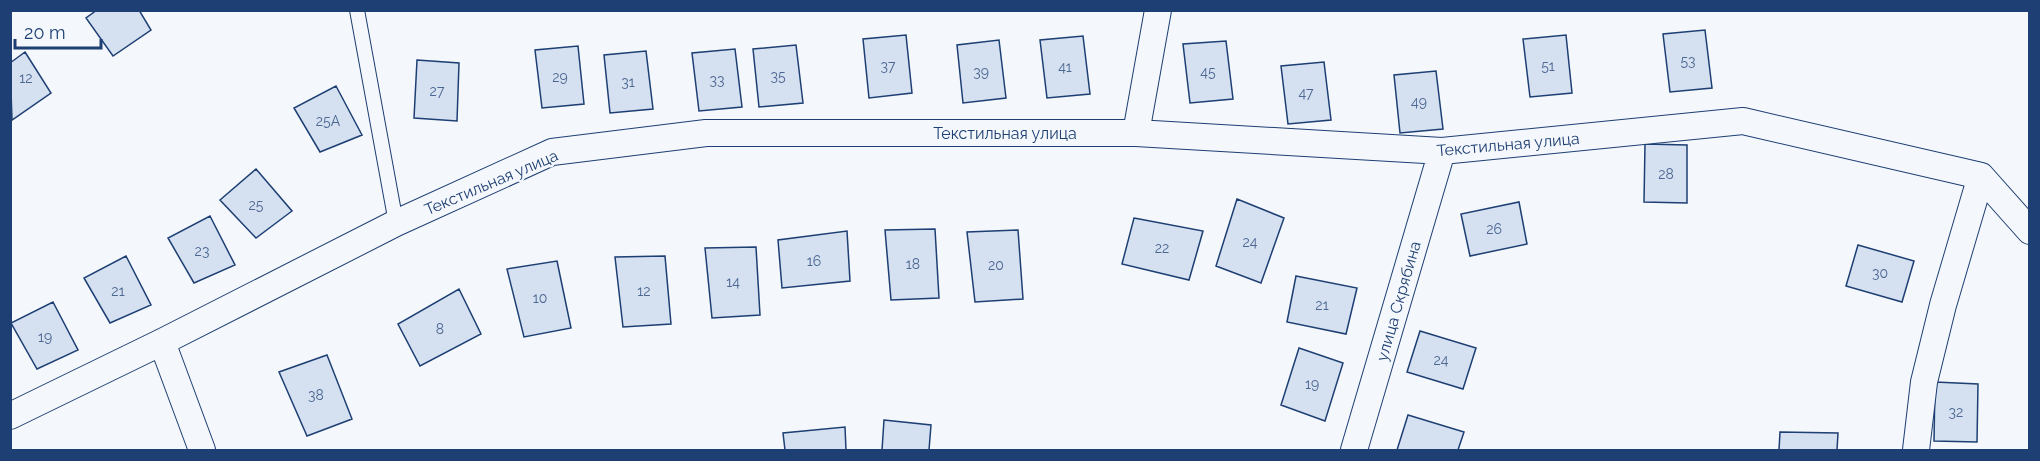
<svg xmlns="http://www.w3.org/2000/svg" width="2040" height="461" font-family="Raleway,sans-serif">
  <rect width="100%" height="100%" fill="#f4f7fb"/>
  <!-- building -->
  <path fill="#d5e0f0" stroke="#1d3f73" stroke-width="1.5" d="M97,10h42l12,20 -38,26 -27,-38z
    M1705,30l7,58 -42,4 -7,-58z
    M906,35l6,58 -43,5 -6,-59z
    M1566,35l6,58 -42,4 -7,-58z
    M1083,36l7,58 -43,4 -7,-58z
    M999,40l7,58 -43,5 -6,-58z
    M1226,41l7,58 -43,4 -7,-59z
    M796,45l7,58 -44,4 -6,-58z
    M578,46l6,58 -42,4 -7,-58z
    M735,49l7,58 -43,4 -7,-58z
    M646,51l7,58 -43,4 -6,-58z
    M25,52l26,41 -39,27 -2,-57z
    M417,60l42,3 -2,58 -43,-3z
    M1324,62l7,58 -43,4 -7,-58z
    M1436,71l7,58 -43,4 -6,-58z
    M336,86l26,49 -42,17 -26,-44z
    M1645,144l42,1v58l-43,-1z
    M256,169l36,42 -36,27 -36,-38z
    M1237,199l47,19 -23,65 -45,-17z
    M1519,202l8,42 -57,12 -9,-42z
    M210,216l25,49 -41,18 -26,-45z
    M1134,218l69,13 -14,49 -67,-16z
    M935,229l4,69 -48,2 -6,-70z
    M1018,230l5,69 -48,3 -8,-70z
    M847,231l3,50 -68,7 -4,-48z
    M1858,245l56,16 -12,41 -56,-16z
    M756,247l4,68 -48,3 -7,-70z
    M126,256l25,49 -41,18 -26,-45z
    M665,256l6,68 -48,3 -8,-70z
    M557,261l14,67 -47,9 -17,-68z
    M1296,276l61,12 -11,46 -59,-12z
    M459,289l22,45 -61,32 -22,-42z
    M53,302l25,48 -41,19 -26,-46z
    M1420,331l56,17 -13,41 -56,-17z
    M1299,348l44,15 -18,58 -44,-16z
    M327,355l25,64 -45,17 -28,-64z
    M1935,382l43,2 -1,58 -43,-1z
    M1408,415l56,17 -6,18h-61z
    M884,420l47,5 -2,25h-47z
    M845,427l1,23h-61l-2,-17z
    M1780,432l58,1 -1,17h-58z"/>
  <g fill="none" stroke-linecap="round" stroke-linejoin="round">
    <defs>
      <path id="service" d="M357,10l39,213"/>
      <path id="minor" d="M1136,133l22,-123
        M162,342l40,108
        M10,416l152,-74 234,-119 156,-71 154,-19h430l306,18 301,-30 238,55 49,55
        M1354,450l88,-299
        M1916,450l8,-68 19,-77 38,-129"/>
    </defs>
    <!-- service casing -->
    <use href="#service" stroke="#1d3f73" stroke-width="16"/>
    <!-- minor casing -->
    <use href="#minor" stroke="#1d3f73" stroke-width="28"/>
    <!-- service -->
    <use href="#service" stroke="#f4f7fb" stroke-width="14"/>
    <!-- minor -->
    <use href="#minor" stroke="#f4f7fb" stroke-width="26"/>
  </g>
  <g text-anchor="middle" stroke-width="4.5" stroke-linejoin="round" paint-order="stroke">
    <!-- number labels -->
    <g font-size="14" fill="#4b6792">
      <text x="1688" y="66">53</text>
      <text x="888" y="71">37</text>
      <text x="1548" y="71">51</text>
      <text x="1065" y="72">41</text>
      <text x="981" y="77">39</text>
      <text x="1208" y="77">45</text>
      <text x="778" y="81">35</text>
      <text x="560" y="82">29</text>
      <text x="26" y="83">12</text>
      <text x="717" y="85">33</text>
      <text x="628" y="87">31</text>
      <text x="437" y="96">27</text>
      <text x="1306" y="98">47</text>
      <text x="1419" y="107">49</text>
      <text x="328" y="126">25А</text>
      <text x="1666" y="179">28</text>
      <text x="256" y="210">25</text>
      <text x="1494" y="234">26</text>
      <text x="1250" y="247">24</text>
      <text x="1162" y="253">22</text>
      <text x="202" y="256">23</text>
      <text x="814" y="266">16</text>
      <text x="913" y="269">18</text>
      <text x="996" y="270">20</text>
      <text x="1880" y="278">30</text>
      <text x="733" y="287">14</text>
      <text x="118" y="296">21</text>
      <text x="644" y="296">12</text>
      <text x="540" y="303">10</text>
      <text x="1322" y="310">21</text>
      <text x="440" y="334">8</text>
      <text x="45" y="342">19</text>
      <text x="1441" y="365">24</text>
      <text x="1312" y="389">19</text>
      <text x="316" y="400">38</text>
      <text x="1956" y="417">32</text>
    </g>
    <!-- street labels -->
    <g font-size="16" fill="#1d3f73" stroke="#f4f7fb">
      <text x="1005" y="139">Текстильная улица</text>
      <text transform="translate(1508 144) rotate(-5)" y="6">Текстильная улица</text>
      <text transform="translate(491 182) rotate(-23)" y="6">Текстильная улица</text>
      <text transform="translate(1398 301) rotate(-74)" y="6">улица Скрябина</text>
    </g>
  </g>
  <!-- border -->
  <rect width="2040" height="461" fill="none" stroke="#1d3f73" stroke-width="24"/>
  <!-- scale -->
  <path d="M15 39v9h86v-9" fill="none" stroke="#1d3f73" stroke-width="3"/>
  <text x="24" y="39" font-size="18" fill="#1d3f73" stroke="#f4f7fb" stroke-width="4.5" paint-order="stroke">20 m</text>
</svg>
